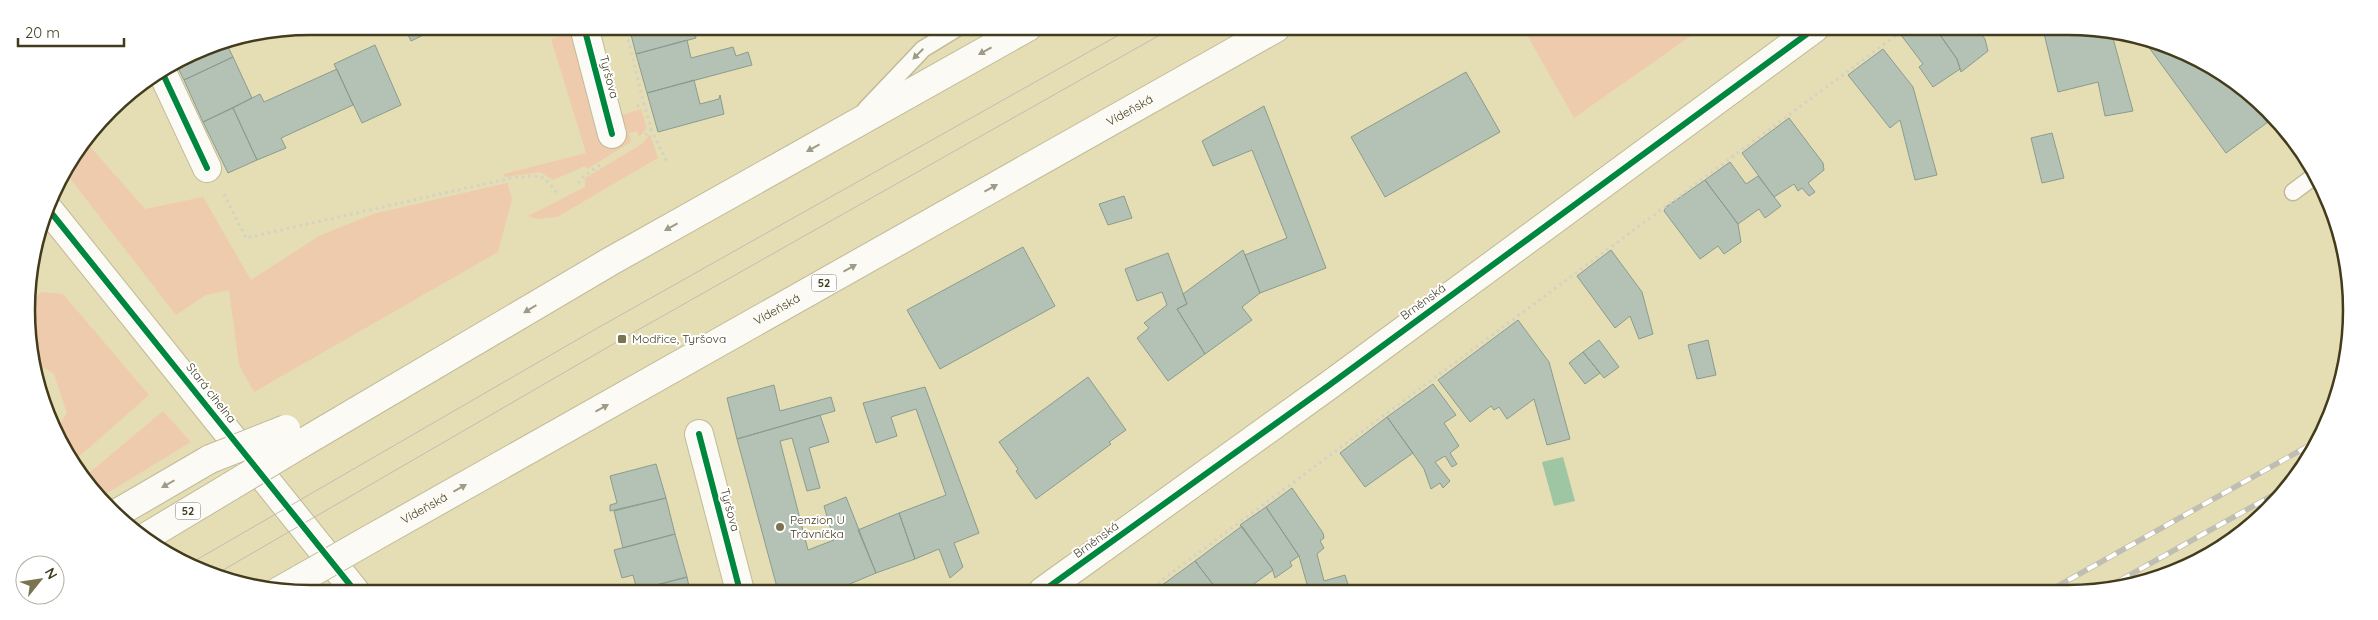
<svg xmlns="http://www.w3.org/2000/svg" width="2378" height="620" font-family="Quicksand,sans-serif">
  <rect width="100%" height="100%" fill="#e5ddb3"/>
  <!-- green -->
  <path fill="#efcbad" d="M1523,28h179l-128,90z
    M572,34l28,105 27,-7 -5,-17 19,-6 6,19 -8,9 -2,-6 -8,2 2,9 -44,27 -2,-3 -32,14 -13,-8 -35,5 -1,-3 82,-21 -35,-114z
    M650,134l8,24 -101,59 -21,2 -8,-3 57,-29v-9l57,-34z
    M87,143l58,66 58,-12 48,83 68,-44 54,-22 134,-31 5,16 -14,53 -244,140 -15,-27 -10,-75 -23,5 -30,20 -111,-143z
    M41,292l22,2 86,101 -75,66 -16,-33 9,-15 -13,-39 -20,-13 -6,-58z
    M163,411l28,31 -90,55 -16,-14 -2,-5z"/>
  <!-- water -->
  <path fill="#9ec6a2" d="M1563,457l12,44 -21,5 -12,-44z"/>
  <!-- building -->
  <path fill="#b3c2b4" stroke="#8a9c8e" d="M404,26h38l-31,15z
    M629,27h65l2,11 -60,16z
    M1910,28h25l22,31 3,10 -27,18 -14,-20 4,-3 -22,-29z
    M1935,28l42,1 8,10 3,12 -27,21 -4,-13z
    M2043,29h62l6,2 22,80 -28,5 -7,-34 -40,10z
    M687,40l4,18 42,-11 3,9 12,-4 4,13 -105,28 -11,-39z
    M2145,42l65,22 62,55 -46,34z
    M226,43l7,14 -49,23 -8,-16 26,-16z
    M375,45l26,60 -39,18 -28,-59z
    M1883,49l30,38 24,88 -22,5 -15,-60 -10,8 -42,-53z
    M233,57l19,41 -49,24 -19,-42z
    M337,69l16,36 -72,33 5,10 -29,12 -24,-52 27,-14 4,8z
    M1466,72l34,60 -115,65 -34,-60z
    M694,80l6,24 19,-5 1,-4 4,19 -66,18 -11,-39z
    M1264,106l62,162 -66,25 -15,-38 42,-17 -35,-88 -39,16 -11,-25z
    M233,108l24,52 -29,13 -25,-51z
    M1789,118l34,45 1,7 -16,13 7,9 -6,4 -7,-8 -4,3 -4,-7 -20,13 -32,-44z
    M2052,133l12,45 -22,5 -11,-45z
    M1730,162l16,22 12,-8 23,30 -16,12 -6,-9 -21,15 -33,-44z
    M1705,180l33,44 3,18 -17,12 -6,-8 -18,13 -36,-48 2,-4z
    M1124,196l8,22 -24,7 -9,-21z
    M1023,247l32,59 -115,63 -33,-59z
    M1243,250l17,43 -18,14 10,13 -47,34 -28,-45 10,-5 -4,-10z
    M1611,250l31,42 11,42 -14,5 -9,-23 -15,12 -38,-52z
    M1168,253l19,51 -10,5 28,45 -37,27 -31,-43 12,-10 -5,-5 23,-18 -5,-13 -25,9 -12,-32z
    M1518,320l31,42 21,77 -23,6 -13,-46 -27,20 -8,-12 -5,3 -3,-4 -21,16 -32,-42z
    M1599,340l20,27 -15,11 -21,-26z
    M1708,340l8,35 -19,4 -9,-34z
    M1583,352l17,21 -15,11 -16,-21z
    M1088,377l38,53 -17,12 2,2 -75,55 -20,-28 2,-2 -19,-27z
    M1433,384l23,31 -12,8 15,23 -9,7 7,11 -5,3 -7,-11 -10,6 15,19 -7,7 -3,-5 -9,6 -7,-20 -37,-52z
    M774,385l6,26 51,-14 4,14 -98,28 -10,-41z
    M925,387l54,146 -25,10 9,24 -13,11 -11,-29 -24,10 -16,-46 47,-18 -30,-86 -25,8 6,19 -21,7 -13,-40z
    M820,415l9,27 -20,6 11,40 -13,3 -15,-53 -12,3 28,109 26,-10 -10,-34 22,-9 30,76 -43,18h-55l-41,-152z
    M1387,417l26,36 -48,34 -25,-34z
    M656,464l10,34 -56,13v-6l7,-2 -7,-27z
    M1292,488l31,45 1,5 -4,3 4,7 -7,6 7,27 21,-6 5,16h-41l-10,-35 -33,-49z
    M666,498l9,36 -52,14 -9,-37z
    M1266,507l33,49 -9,6 2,4 -17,12 -3,-10 -32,-43z
    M899,513l16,46 -39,14 -18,-43z
    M1242,526l31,44 -26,19 1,2h-30l-23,-30z
    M675,534l12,43 -50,13 -4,-15 -11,3 -8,-28z
    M1195,561l23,30h-64z
    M687,577l3,14h-56l3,-1z"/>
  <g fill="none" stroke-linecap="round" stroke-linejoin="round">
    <defs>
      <path id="lane" d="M866,109l57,-60 36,-22
        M2293,192l20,-15"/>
      <path id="street" d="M584,27l28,107
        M162,72l45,96
        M49,210l306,381
        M699,434l41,157"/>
      <path id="secondary" d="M1043,591l285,-205 487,-358"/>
      <g id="highway">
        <path d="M299,445l312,-184 417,-234"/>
        <path d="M119,512l91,-53"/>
        <path d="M146,537l85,-51"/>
        <path id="s1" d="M372,538l904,-510"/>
        <path d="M279,591l23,-13"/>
      </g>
    </defs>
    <!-- lane casing -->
    <use href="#lane" stroke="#c0ba99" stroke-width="19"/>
    <!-- street casing -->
    <use href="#street" stroke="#c0ba99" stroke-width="30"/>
    <!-- secondary casing -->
    <use href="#secondary" stroke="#c0ba99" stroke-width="30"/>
    <!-- highway casing -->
    <use href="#highway" stroke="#c0ba99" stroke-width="30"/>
    <!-- path -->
    <path stroke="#d4d2c5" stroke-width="3" stroke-dasharray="2.5 4" stroke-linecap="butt" d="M625,27l19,77
      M637,106l7,-2 7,24 -6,8
      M651,129l17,35
      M578,183l7,-8 15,-10
      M224,194l22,44 265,-60c25,-2 32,-7 46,16
      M1147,591l759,-563"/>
    <!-- lane -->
    <use href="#lane" stroke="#fbfaf4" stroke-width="16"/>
    <!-- street -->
    <use href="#street" stroke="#fbfaf4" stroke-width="28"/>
    <!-- secondary -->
    <use href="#secondary" stroke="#fbfaf4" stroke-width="28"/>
    <!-- highway -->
    <use href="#highway" stroke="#fbfaf4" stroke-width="28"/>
    <!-- tram -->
    <path stroke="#c0beb3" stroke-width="1" d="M191,563l403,-233 539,-303
      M218,573l404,-234 552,-312"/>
    <defs>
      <path id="rail" d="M2049,591l270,-151
        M2101,591l183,-102"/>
    </defs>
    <!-- rail casing -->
    <use href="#rail" stroke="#c0beb3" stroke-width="5.5"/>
    <!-- rail -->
    <use href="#rail" stroke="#fff" stroke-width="4" stroke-dasharray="11" stroke-linecap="butt"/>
    <defs>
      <path id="highway-bridge" d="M210,459l76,-30
        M231,486l68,-41
        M302,578l70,-40"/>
    </defs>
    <!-- highway-bridge casing -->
    <use href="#highway-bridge" stroke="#c0ba99" stroke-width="30" stroke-linecap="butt"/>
    <!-- highway-bridge -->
    <use href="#highway-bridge" stroke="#fbfaf4" stroke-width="28"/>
    <defs>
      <path id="cycleway" d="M584,27l28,107
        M162,72l45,96
        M49,210l306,381
        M699,434l41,157
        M1043,591l285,-205 487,-358"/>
    </defs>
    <!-- cycleway casing -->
    <use href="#cycleway" stroke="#fff" stroke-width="9"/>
    <!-- cycleway -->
    <use href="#cycleway" stroke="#00873e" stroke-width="6"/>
  </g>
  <!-- one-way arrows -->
  <defs><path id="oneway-solid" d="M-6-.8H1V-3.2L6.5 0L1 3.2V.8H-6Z" transform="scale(1.25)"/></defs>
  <g fill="#9e9b88">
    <use href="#oneway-solid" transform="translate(985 51) rotate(151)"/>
    <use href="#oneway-solid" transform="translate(918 54) rotate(135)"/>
    <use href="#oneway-solid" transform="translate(813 148) rotate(151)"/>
    <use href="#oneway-solid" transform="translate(991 188) rotate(-29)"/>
    <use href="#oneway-solid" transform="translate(671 227) rotate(151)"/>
    <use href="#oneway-solid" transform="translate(850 268) rotate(-29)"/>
    <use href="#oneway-solid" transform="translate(530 309) rotate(149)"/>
    <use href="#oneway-solid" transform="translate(602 408) rotate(-29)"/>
    <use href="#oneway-solid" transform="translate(168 484) rotate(150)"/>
    <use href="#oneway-solid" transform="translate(460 488) rotate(-29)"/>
  </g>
  <!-- markers -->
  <g fill="#7b7451" stroke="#fff" stroke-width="2">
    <rect x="617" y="334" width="10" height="10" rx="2.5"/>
    <circle cx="780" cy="527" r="5"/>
  </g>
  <g text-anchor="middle" stroke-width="4" stroke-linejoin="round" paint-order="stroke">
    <!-- shield labels -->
    <g fill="#fff" stroke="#7b7660" stroke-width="1">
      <rect x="811.5" y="274.5" width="25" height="17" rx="4"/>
      <rect x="175.5" y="502.5" width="25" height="17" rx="4"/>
    </g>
    <g font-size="11" font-weight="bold" fill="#423c1c">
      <text x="824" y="287">52</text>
      <text x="188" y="515">52</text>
    </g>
    <!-- street labels -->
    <g font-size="12" fill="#423c1c" stroke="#fff">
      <text transform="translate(609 77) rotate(75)" y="4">Tyršova</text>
      <text dy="4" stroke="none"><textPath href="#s1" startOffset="870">Vídeňská</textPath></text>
      <text transform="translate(1423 302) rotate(-36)" y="4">Brněnská</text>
      <text dy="4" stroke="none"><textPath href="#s1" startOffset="465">Vídeňská</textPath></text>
      <text transform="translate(211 393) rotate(52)" y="4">Stará cihelna</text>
      <text dy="4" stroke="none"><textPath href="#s1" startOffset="60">Vídeňská</textPath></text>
      <text transform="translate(730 510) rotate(75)" y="4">Tyršova</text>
      <text transform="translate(1096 540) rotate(-36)" y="4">Brněnská</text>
    </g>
    <!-- poi labels -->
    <g font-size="12" fill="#423c1c" stroke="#fff" text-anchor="start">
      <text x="632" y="343">Modřice, Tyršova</text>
      <text x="790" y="524">Penzion U<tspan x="790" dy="14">Trávníčka</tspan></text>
    </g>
  </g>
  <!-- crop -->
  <path d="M0 0H2378V620H0ZM310 35H2068A275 275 0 0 1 2343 310V310A275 275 0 0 1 2068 585H310A275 275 0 0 1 35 310V310A275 275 0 0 1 310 35Z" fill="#fff" fill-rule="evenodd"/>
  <path fill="none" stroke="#423c1c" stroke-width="2.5" d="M310 35H2068A275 275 0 0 1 2343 310V310A275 275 0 0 1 2068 585H310A275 275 0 0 1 35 310V310A275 275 0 0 1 310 35Z"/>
  <!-- north arrow -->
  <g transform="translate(40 580) rotate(60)"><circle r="24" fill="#ffffff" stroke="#b3b1a4"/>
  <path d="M0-4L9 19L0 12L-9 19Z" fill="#7b7451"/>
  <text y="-8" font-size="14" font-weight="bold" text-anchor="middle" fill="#423c1c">N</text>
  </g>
  <!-- scale -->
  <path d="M18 38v8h106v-8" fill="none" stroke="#423c1c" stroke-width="2.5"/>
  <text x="25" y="38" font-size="15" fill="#423c1c" stroke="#ffffff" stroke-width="4" paint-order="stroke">20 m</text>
</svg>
